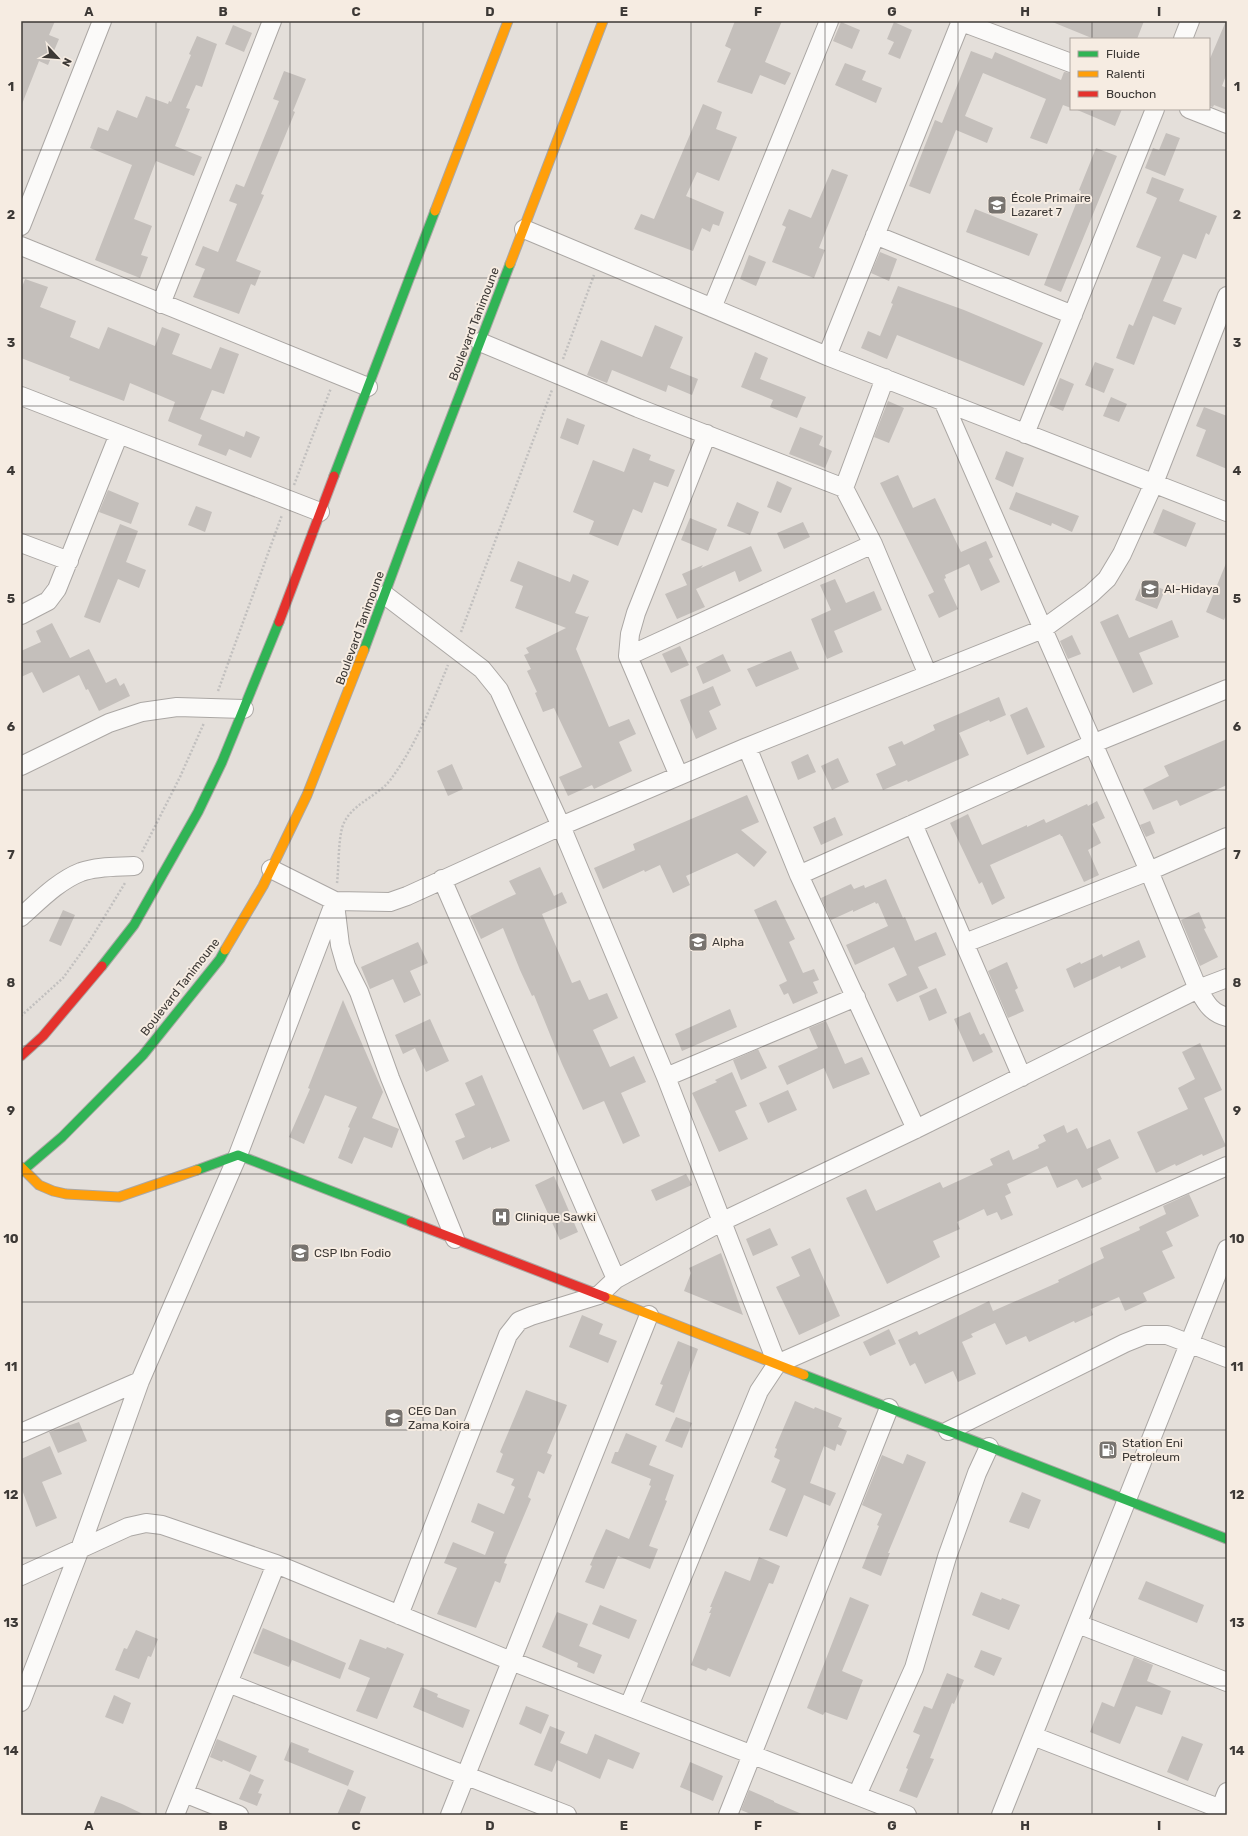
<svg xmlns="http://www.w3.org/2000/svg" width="1248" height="1836" font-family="Rubik,sans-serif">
  <rect width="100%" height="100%" fill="#e4dfda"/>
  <!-- building -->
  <path fill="#c4bfbb" d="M21,21h34l-6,14 10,4 -11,26 -9,-4 -17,43z
    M735,21h47l-17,41 26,11 -6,12 -25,-10 -8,19 -35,-12 14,-33 -6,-3z
    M1050,21h94l-7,18h-43z
    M1226,21h1v52l-5,13 5,2v22l-13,-5 -1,2 -4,-1v-45z
    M841,22l19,8 -8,19 -19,-8z
    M894,22l18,8 -12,29 -12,-5 6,-12 -7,-3z
    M233,25l19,8 -8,19 -19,-8z
    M197,36l20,8 -15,43 -6,-2 -10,23 4,1 -15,37 27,11 -8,19 -38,-15 -22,58 18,7 -11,29 7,2 -8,21 -45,-18 37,-95 -42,-17 8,-21 10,4 9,-21 20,8 9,-22 22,8 1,-3 2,1 20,-47 -2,-1z
    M971,51l21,8 3,-7 66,28 3,-8 7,1v35l-8,-3 -16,39 -17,-6 16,-39 -63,-26 -18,43 28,12 -6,15 -31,-13 -26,64 -21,-8 26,-66 7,3z
    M845,63l21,8 -4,9 20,8 -6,15 -41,-18z
    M284,71l22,8 -13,32 2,1 -34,82 3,1 -28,66 25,10 -6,15 -4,-2 -12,30 -46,-17 12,-28 -10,-4 8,-19 15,6 19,-48 -8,-3 7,-17 8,3 35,-86 -6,-2z
    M703,104l19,8 -6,17 21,8 -18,44 -22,-9 -11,24 38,16 -5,14 -6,-2 -3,8 -8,-4 -9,23 -59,-22 7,-15 13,5z
    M1075,109h47l-7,17z
    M1166,133l14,5 -15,38 -20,-8 8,-20 6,2z
    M1096,148l21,8 -56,136 -17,-7 37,-94 -2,-1z
    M832,169l16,6 -29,73 6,2 -11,28 -42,-16 14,-35 -4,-2 7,-16 22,9z
    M1152,177l32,12 -5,12 38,15 -8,19 -3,-2 -10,26 -13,-5 -20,47 19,7 -7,17 -22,-9 -19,49 -18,-7 13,-34 4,2 28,-69 -25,-10 21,-49 -11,-5z
    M975,209l63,25 -9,22 -63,-24z
    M880,252l17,7 -8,22 -18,-8z
    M749,255l17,7 -10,24 -16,-7z
    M25,279l23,8 -8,20 36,14 -6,16 29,12 9,-22 47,19 7,-19 18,7 -8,20 39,15 9,-22 19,7 -15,40 -12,-4 -12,29 44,18 2,-6 14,6 -9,21 -22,-9 -3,7 -28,-11 4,-10 -34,-14 7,-19 -45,-19 -6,18 -55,-21 1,-3 -49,-19v-68z
    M898,286l66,24 79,33 -19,43 -127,-51 -10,24 -26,-11 7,-17 12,5 13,-32 -2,-1z
    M655,325l28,12 -13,31 28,11 -6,16 -24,-10 -2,7 -54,-22 -5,13 -20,-8 14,-35 41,17z
    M755,352l13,6 -8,21 46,18 -9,21 -27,-11 3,-7 -32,-13z
    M1095,362l19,7 -10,24 -19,-8z
    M1060,378l14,6 -11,27 -14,-6z
    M1111,397l16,7 -8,18 -16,-6z
    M888,401l16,7 -15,35 -15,-6z
    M1204,407l23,9v53l-31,-13 10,-26 -10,-4z
    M567,418l18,7 -7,20 -18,-7z
    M800,427l23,9 -4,9 13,6 -7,17 -36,-14z
    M633,448l18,7 -2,5 26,10 -7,17 -14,-5 -12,31 -9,-4 -15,37 -29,-12 5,-13 -21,-9 20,-52 31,12z
    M1006,451l18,7 -11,29 -18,-8z
    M898,475l15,33 22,-10 26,54 25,-11 7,16 -4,2 11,23 -19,9 -12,-27 -24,11 1,3 -2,1 14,30 -19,9 -11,-23 6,-3 -54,-109z
    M777,481l15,7 -11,25 -14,-6z
    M108,490l31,13 -8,21 -32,-12z
    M1016,492l63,24 -7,16 -20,-9 -1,3 -42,-17z
    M737,502l22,10 -9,23 -23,-9z
    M196,506l16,6 -7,20 -17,-7z
    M1163,509l33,14 -10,24 -33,-14z
    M690,518l27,11 -9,22 -27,-11z
    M803,522l7,15 -26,12 -7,-16z
    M120,524l18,7 -12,31 20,8 -7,18 -21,-9 -18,44 -16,-6z
    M751,546l11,25 -23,11 -4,-11 -39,18 9,18 -28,12 -12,-25 22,-9 -5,-11 21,-9 -2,3z
    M518,561l52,21 3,-8 16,7 -14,32 12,4 2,-1 -13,33 33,78 20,-8 7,15 -17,8 13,29 -38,18 -2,-4 -24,11 -9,-19 23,-10 -28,-59 -11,4 -8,-19 2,-1 -10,-21 4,-2 -7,-14 5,-2 -3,-5 40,-20 -51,-20 8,-22 -13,-5z
    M1227,561v52l-3,7 -18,-8z
    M835,579l11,24 28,-12 8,19 -48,21 9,21 -16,7 -16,-40 20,-9 -11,-25z
    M1143,581l22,9 -8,19 -22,-9z
    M1118,614l11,24 43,-18 7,17 -40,16 14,31 -20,9 -33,-71z
    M52,623l18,35 19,-9 17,34 10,-5 4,8 4,-3 6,13 -31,15 -11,-22 -2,1 -7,-15 -36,18 -11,-21 -11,5v-26l20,-9 -5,-11z
    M1072,635l9,19 -13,5 -8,-18z
    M680,646l9,19 -18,8 -9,-19z
    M791,651l8,18 -43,18 -9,-18z
    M723,654l8,17 -28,13 -7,-17z
    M713,686l8,19 -12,6 8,18 -21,10 -16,-39z
    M999,697l7,18 -16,7 -1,-2 -30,13 10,22 -61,27 -1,-2 -24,10 -7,-16 20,-9 -8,-18 14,-6 2,4 31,-15 -2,-5z
    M1027,707l18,40 -18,8 -17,-40z
    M1227,739v46l-47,21 -3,-6 -24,10 -10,-21 26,-13 -5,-10z
    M808,754l8,18 -18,8 -7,-18z
    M838,758l11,24 -17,8 -11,-24z
    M452,764l11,25 -15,7 -11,-25z
    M747,795l12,27 -18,8 26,22 -13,15 -17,-14 -51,23 4,9 -17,8 -13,-28 -15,7 -1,-2 -41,19 -9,-21 41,-18 -2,-6z
    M1097,801l8,17 -13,6 9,19 -13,7 11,25 -15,7 -22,-46h-1l-1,-2 -70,31 15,33 -13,7 -10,-23 -3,2 -29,-61 18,-9 14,31 45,-20v2l17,-8 2,4 41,-19 1,2z
    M835,817l8,18 -22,10 -8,-18z
    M1150,821l5,12 -9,4 -6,-12z
    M540,867l14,29 8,-4 5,11 -25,11 30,69 8,-3 9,20 18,-7 11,25 -25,12 17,37 24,-11 12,26 -25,11 19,43 -17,8 -19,-43 -21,9 -21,-46 -28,-69 -2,1 -12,-26 -17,-42 -22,11 -11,-23 46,-22 -7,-13z
    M886,879l17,39 2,-1 10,24 21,-9 10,23 -28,12 10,21 -31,14 -9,-18 19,-9 -13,-28 -39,18 -9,-20 42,-19 -10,-23 -2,1 -1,-2 -22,10v-2l-22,10 -10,-22 30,-14 3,5 10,-4 1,3z
    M776,900l19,39 -6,3 14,31 11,-4 5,11 -6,2 5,11 -25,11 -5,-11 -4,2 -5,-10 8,-4 -33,-71z
    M63,910l12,5 -14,31 -12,-5z
    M1199,912l7,16 -2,1 14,28 -18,9 -19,-46z
    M1139,940l7,17 -25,12 -1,-3 -46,22 -8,-19 14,-7 1,2 21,-10 1,3z
    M418,942l10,21 -18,8 11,24 -17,8 -11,-24 -23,10 -9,-22z
    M1007,962l11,26 -3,2 9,21 -16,7 -20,-47z
    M936,988l11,25 -18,8 -10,-25z
    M343,1000l40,92 -11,26 27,11 -7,19 -28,-11 -12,27 -14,-6 12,-30 -2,-1 9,-20 -32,-12 -21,49 -15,-7 21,-48 -2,-1z
    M730,1009l7,18 -55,24 -7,-17z
    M970,1012l10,23 4,-2 9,19 -20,10 -19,-43z
    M430,1019l19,42 -23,11 -11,-24 -12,6 -8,-19z
    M826,1021l19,43 17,-7 8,17 -37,15 -9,-21 -37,17 -9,-19 40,-18 -9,-20z
    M1200,1043l22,47 -18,8 22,48 -23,10 -1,-2 -26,12 -1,-2 -19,9 -19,-41 51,-23 -10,-21 17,-9 -13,-27z
    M758,1049l9,19 -26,12 -8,-20z
    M732,1072l15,34 -12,5 13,28 -29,13 -27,-59 25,-11 -2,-2z
    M482,1075l28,66 -19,8v-2l-28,13 -8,-19 10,-4 -10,-23 20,-9 -10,-22z
    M788,1090l9,20 -29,13 -9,-20z
    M1064,1125l3,8 10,-5 10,21 23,-10 9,19 -22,11 5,10 -20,9 -5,-9 -20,9 -10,-22 -40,18 4,9 -6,3 8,19 -12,5 -4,-8 -10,4 -3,-7 -27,13 3,7 -27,12 7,16 -53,27 -41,-86 20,-9 10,22 64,-29 3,6 50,-23 -3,-6 19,-9 4,10 26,-12 -1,-3 8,-4 -3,-6z
    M686,1174l6,11 -36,16 -5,-11z
    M554,1176l24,56 -18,8 -25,-55z
    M1189,1194l10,22 -33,16 7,14 -11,5 13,27 -32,15 4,8 -22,10 -6,-14 -28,12 2,6 -18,8 -1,-2 -45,21 -3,-6 -20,9 -11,-22 -24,11 2,3 -11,5 14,32 -18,8 -5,-11 -28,13 -10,-21 -5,3 -12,-26 19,-9 2,4 70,-34 4,10 66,-29 -1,-2 46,-22 -4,-10 40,-18 -1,-3 27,-13 -3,-8z
    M770,1228l8,17 -25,11 -7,-17z
    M810,1248l30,68 -41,19 -23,-48 24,-11 -9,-19z
    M721,1253l22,62 -59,-24 7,-18 -2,-5z
    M582,1315l21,9 -4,10 18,7 -9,22 -39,-16z
    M889,1329l7,15 -26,12 -7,-14z
    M678,1341l20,8 -24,64 -19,-8 8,-20 -3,-1z
    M526,1390l41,15 -20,48 5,2 -8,19 -6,-3 -10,26 3,2 -27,64 3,1 -7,19 -5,-2 -19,47 -39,-14 20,-46 -13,-5 9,-21 32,13 9,-23 -23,-10 7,-19 26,11 11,-27 -4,-2 3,-6 -18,-7 7,-18 -3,-2z
    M795,1401l19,8 1,-2 27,11 -4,9 9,4 -6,15 -4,-2 -2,7 -11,-5 -14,37 26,10 -6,13 -26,-11 -17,42 -18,-7 17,-41 -15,-7 9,-22 -6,-3 3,-8 -2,-1z
    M676,1417l16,6 -10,25 -17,-7z
    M79,1422l8,19 -29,12 -9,-21z
    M626,1433l31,13 -8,19 25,10 -9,25 2,1 -18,45 9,3 -8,20 -32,-13 -14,33 -19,-7 7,-16 -2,-1 16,-36 23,10 22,-53 -2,-1 2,-6 -40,-16 4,-11h3z
    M50,1446l12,28 -20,8 15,36 -21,9 -15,-40v-28z
    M907,1454l19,8 -38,91h2l-9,23 -19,-8 17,-42 -2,-1 5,-11 -20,-9 20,-50 21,9z
    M1022,1492l19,8 -12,29 -20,-7z
    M759,1557l21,9 -7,18 -4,-1 -39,94 -22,-9 -2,3 -15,-6 20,-52h-2l3,-6h-2l15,-36 25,10z
    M1146,1581l58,24 -7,18 -59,-24z
    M981,1592l20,8 1,-2 18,7 -11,25 -37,-15z
    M850,1597l19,8 -27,66 21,9 -16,40 -22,-8 -2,3 -16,-7z
    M600,1605l37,15 -8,19 -37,-15z
    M557,1612l31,12 -9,22 23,9 -8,19 -17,-7 1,-4 -36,-16z
    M263,1628l83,35 -6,16 -48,-19 -3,7 -36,-14z
    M136,1630l22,9 -7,18 -3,-1 -9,23 -24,-9 9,-22 3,1z
    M360,1639l26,10 1,-2 17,7 -27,65 -21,-8 14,-33 -22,-9z
    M981,1650l21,8 -8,18 -20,-9z
    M1134,1657l19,8 -6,16 24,10 -9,24 -26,-9 -16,38 -30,-12 12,-30 12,5z
    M947,1673l17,7 -10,24 -2,-1 -22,55 4,1 -17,39 -18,-7 9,-22 -2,-1 14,-33 -7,-3 11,-26 8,3z
    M421,1687l17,7 -1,3 33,13 -7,18 -50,-21z
    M114,1695l17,8 -8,21 -18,-7z
    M526,1706l23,9 -8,19 -22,-10z
    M550,1726l15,6 -5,11 27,11 8,-20 45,19 -7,16 -25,-10 -8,20 -43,-19 -5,12 -18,-7z
    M1182,1736l21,8 -15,37 -21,-9z
    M217,1739l40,17 -7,16 -27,-12 -1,2 -12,-5z
    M291,1742l18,7 -1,3 46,19 -6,15 -64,-26z
    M690,1762l33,14 -10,25 -33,-14z
    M250,1774l14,6 -6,13 4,1 -5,12 -18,-7z
    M348,1789l18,8 -7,18h-22z
    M749,1790l25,11v1l30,13h-51l-12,-5z
    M101,1796l21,8 23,11h-52z"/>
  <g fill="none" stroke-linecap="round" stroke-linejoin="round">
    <defs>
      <path id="street" d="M959,21l112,42
        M1183,39l7,-18
        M1189,109l38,15
        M21,226l81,-205
        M524,229l303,127 400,156
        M875,235l198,80
        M21,246l347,141
        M161,304l111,-283
        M712,308l117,-287
        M480,342l158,66 206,80
        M827,356l134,-335
        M885,378l-41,110 29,56 55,131
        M21,396l299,116
        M943,401l206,470 49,118c8,14 13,24 29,28
        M1025,434l130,-325
        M21,543l48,18
        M385,595l97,74 17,21 62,136 105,251 111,287
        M21,615l27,-14 9,-12 62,-155
        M628,656l245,-112
        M747,747l52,128 117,254
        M21,766l88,-43 33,-11 35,-5 67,2
        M679,776l-51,-120 2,-22 6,-21 71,-179
        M913,824l109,253
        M271,869l64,32 55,1 17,-6 154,-70 186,-79 296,-118 48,-35 16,-15 15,-25 32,-71 73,-187
        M799,875l293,-131 135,-55
        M442,879l174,400
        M335,904l5,41 6,21 13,26 31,86 65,161
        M21,917c18,-16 37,-36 60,-45 17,-6 36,-5 53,-6
        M965,943l184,-72 78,-34
        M666,1077l190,-80
        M948,1431l177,-88 20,-8h22l60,23
        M21,1433l119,-52
        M21,1576l107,-49 18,-4 16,2 114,39 235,97 396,154
        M399,1615l109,-280 11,-14 12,-5 68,-21 17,-16 107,-58 193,-92 282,-140 29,-11
        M1078,1624l149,58
        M228,1683l339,132
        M21,1702l59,-153 60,-168 98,-226 97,-254
        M629,1706l130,-315 18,-27 450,-198
        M1033,1736l188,73
        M184,1793l55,22
        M857,1795l57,-127 33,-111 30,-84 12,-26
        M175,1815l101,-251
        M450,1815l199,-500
        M728,1815l161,-407
        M1001,1815l226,-566
        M1218,1815l9,-23"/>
      <path id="fast" d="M334,476l101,-265
        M364,650l58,-157 88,-229
        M102,966l32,-41 64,-113 24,-50 57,-140
        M197,1170l41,-15 173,67
        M21,1172l41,-35 81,-82 77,-96 5,-9
        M804,1375l423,164"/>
      <path id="slow" d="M435,211l73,-190
        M510,264l93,-243
        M225,950l38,-64 44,-91 57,-145
        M21,1167l18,18 14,6 13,3 53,3 78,-27
        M605,1297l199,78"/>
      <path id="jam" d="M279,622l55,-146
        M21,1056l22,-20 59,-70
        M411,1222l194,75"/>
    </defs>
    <!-- street casing -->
    <use href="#street" stroke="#aba7a4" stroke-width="20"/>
    <!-- fast casing -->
    <use href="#fast" stroke="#aba7a4" stroke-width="11"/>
    <!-- slow casing -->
    <use href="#slow" stroke="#aba7a4" stroke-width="11"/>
    <!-- jam casing -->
    <use href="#jam" stroke="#aba7a4" stroke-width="11"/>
    <!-- path -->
    <path stroke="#c2c0bf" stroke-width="2.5" stroke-dasharray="2 2" stroke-linecap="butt" d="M563,359l31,-84
      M294,485l37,-97
      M461,632l91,-242
      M218,691l64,-176
      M142,852l38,-75 24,-54
      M337,883c2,-18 1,-38 5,-55 7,-24 36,-31 49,-49 25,-34 41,-75 57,-114
      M21,1016l42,-38 26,-36 36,-59"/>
    <!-- street -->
    <use href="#street" stroke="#fbfaf9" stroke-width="18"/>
    <!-- fast -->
    <use href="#fast" stroke="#30b455" stroke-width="9"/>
    <!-- slow -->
    <use href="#slow" stroke="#ff9f0a" stroke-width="9"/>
    <!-- jam -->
    <use href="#jam" stroke="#e5322d" stroke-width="9"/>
  </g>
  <!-- grid -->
  <path fill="none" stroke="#3d3936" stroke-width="1" stroke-opacity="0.55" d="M156,21v1794M290,21v1794M423,21v1794M557,21v1794M691,21v1794M825,21v1794M958,21v1794M1092,21v18M1092,109v1706M21,150h1206M21,278h1206M21,406h1206M21,534h1206M21,662h1206M21,790h1206M21,918h1206M21,1046h1206M21,1174h1206M21,1302h1206M21,1430h1206M21,1558h1206M21,1686h1206"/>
  <!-- icons -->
  <defs>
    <symbol id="school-square" viewBox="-11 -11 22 22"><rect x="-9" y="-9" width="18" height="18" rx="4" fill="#77736f" stroke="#f6ece2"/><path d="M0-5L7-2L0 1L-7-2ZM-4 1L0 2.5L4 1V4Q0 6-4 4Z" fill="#fff"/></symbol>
    <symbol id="hospital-square" viewBox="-11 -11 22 22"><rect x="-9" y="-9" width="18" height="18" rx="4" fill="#77736f" stroke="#f6ece2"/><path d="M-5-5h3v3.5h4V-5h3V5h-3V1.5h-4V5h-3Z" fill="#fff"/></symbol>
    <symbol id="fuel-square" viewBox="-11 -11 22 22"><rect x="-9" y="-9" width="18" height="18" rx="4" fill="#77736f" stroke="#f6ece2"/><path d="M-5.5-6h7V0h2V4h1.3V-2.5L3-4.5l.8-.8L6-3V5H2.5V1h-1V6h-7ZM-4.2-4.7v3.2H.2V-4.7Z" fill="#fff"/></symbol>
  </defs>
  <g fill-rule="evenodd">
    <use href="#school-square" x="986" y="194" width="22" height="22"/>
    <use href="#school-square" x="1139" y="578" width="22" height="22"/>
    <use href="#school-square" x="687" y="931" width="22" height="22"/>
    <use href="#hospital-square" x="490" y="1206" width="22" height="22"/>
    <use href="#school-square" x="289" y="1242" width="22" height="22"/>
    <use href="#school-square" x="383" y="1407" width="22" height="22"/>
    <use href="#fuel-square" x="1097" y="1439" width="22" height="22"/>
  </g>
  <g text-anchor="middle" stroke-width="4" stroke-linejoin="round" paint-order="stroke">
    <!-- poi labels -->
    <g font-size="12" fill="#3d3936" stroke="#f6ece2" text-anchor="start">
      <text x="1011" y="202">École Primaire<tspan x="1011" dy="14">Lazaret 7</tspan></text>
      <text x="1164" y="593">Al-Hidaya</text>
      <text x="712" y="946">Alpha</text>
      <text x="515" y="1221">Clinique Sawki</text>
      <text x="314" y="1257">CSP Ibn Fodio</text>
      <text x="408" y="1415">CEG Dan<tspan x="408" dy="14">Zama Koira</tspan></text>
      <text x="1122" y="1447">Station Eni<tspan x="1122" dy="14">Petroleum</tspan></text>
    </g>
    <!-- street labels -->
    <g font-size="12" fill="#3d3936" stroke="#f6ece2">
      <text transform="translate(474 324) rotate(-69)" y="4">Boulevard Tanimoune</text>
      <text transform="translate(360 628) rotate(-70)" y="4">Boulevard Tanimoune</text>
      <text transform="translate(180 987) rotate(-52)" y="4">Boulevard Tanimoune</text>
    </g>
  </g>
  <!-- border -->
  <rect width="1248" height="1836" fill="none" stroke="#f6ece2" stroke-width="44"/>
  <!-- legend -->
  <rect x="1070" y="38" width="140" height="72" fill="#f6ece2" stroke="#aca49d"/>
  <rect x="1078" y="51" width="20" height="6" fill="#30b455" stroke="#aca49d"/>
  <text x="1106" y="58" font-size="12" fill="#3d3936">Fluide</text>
  <rect x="1078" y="71" width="20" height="6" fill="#ff9f0a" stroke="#aca49d"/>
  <text x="1106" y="78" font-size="12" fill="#3d3936">Ralenti</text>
  <rect x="1078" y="91" width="20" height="6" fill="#e5322d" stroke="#aca49d"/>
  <text x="1106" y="98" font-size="12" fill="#3d3936">Bouchon</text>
  <!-- north arrow -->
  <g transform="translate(58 58) rotate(116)" stroke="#f6ece2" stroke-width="3" paint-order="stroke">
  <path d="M0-3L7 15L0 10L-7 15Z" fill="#3d3936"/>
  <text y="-6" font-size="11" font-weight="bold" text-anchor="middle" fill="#3d3936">N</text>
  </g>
  <rect x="22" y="22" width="1204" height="1792" fill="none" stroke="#3d3936" stroke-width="1.5"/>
  <g font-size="13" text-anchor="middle" font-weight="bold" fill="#3d3936">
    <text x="89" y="16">A</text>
    <text x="223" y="16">B</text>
    <text x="356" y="16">C</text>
    <text x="490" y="16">D</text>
    <text x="624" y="16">E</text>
    <text x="758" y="16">F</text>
    <text x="892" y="16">G</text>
    <text x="1025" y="16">H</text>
    <text x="1159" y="16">I</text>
    <text x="11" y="91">1</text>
    <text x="1237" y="91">1</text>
    <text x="11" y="219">2</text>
    <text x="1237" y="219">2</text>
    <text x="11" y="347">3</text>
    <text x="1237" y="347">3</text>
    <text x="11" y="475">4</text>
    <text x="1237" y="475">4</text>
    <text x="11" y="603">5</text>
    <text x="1237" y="603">5</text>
    <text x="11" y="731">6</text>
    <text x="1237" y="731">6</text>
    <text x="11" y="859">7</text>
    <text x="1237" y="859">7</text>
    <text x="11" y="987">8</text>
    <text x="1237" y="987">8</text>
    <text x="11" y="1115">9</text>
    <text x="1237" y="1115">9</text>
    <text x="11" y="1243">10</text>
    <text x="1237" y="1243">10</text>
    <text x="11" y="1371">11</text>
    <text x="1237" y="1371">11</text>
    <text x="11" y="1499">12</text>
    <text x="1237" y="1499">12</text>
    <text x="11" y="1627">13</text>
    <text x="1237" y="1627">13</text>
    <text x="11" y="1755">14</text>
    <text x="1237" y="1755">14</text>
    <text x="89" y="1830">A</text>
    <text x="223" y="1830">B</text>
    <text x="356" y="1830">C</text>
    <text x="490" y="1830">D</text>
    <text x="624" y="1830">E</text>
    <text x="758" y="1830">F</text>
    <text x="892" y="1830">G</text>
    <text x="1025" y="1830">H</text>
    <text x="1159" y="1830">I</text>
  </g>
</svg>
